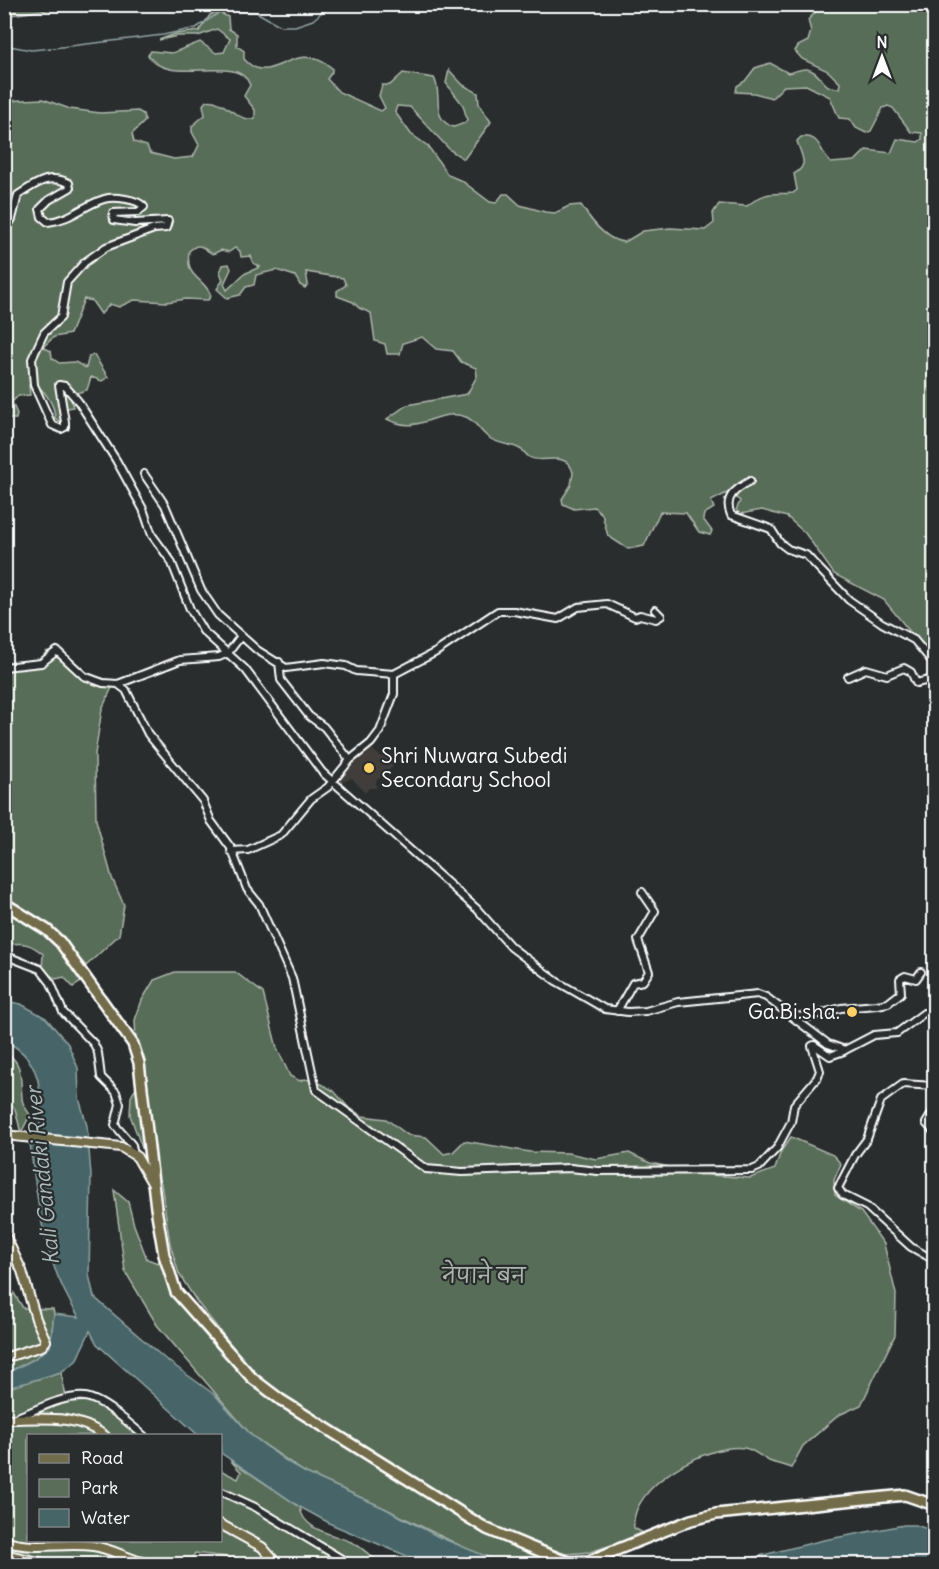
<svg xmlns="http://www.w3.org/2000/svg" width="939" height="1569" font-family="Delius,'Playpen Sans Deva',sans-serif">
  <rect width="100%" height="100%" fill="#2a2d2e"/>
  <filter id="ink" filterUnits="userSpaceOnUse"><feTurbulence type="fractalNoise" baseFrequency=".0167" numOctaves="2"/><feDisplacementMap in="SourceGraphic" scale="12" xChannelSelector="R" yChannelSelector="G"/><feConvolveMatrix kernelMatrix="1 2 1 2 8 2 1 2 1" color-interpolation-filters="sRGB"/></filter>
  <g filter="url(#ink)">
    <!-- built -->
    <path fill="#3f3e3b" d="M369,747l12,10 3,-3 12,10 -20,17v7h-7l-4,5 -13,-15 -11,5 -3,-5 4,-6z"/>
    <!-- green -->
    <path fill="#596d58" stroke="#acb6ac" stroke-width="1.5" d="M4,5l1,-1 49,1 -3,4 -46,7z
      M822,5h112v647l-18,-13 -32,-39 -50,-26 -29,-41 -18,-16 -25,-7 -22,4 -4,-4 4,-9 -11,-9 -18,9 3,7 -10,6 -1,5 9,12 -2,4 -11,-3 -13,-19 -26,-1 -16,34 -16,3 -20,-13 -6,-22 -8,-7 -20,2 -11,-5 -1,-5 9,-14 2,-12c-5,-24 -32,-8 -44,-16 -4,-3 -5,-7 -11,-9 -9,-4 -21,-4 -30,-11 -9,-6 -13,-18 -25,-21 -29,-7 -43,20 -76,3l20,-14 60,-11 10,-18 -1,-8 -15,-6 -8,-11 -17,-2 -14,-12 -19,6 -3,11h-13l-2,-10 -10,-3 -4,-28 -12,-5 -6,-6 -16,-6v-5l9,-6 -3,-7 -37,-6 2,12 -3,4 -5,-3 -5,-9 -19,-6 -20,5 -2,10 -8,2 -6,8 -13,3 -10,-9 6,-9 -3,-8 3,-7 6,-1 2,5 -7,15 3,6 17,-16 16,-7 -7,-4 -2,-7 -10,1 -1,-6 -5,-3 -6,4 -8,-2 -8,4c-11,-6 -13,-13 -24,-3 -4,29 15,25 22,45l-3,4 -23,-1 -18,3 -33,-2 -15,7 -9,-3 -9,10 -9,-13 -8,-2 -14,35 -16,3 -11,10 8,4 1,7 7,5 16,-1 11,6 3,-12 5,-1 14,22 -6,4 -11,-4 -4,13 -17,5 3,12 -9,2 -4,13 -5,-4c0,-13 -11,-29 -22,-35l-4,2 1,10 -12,1 -6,6 5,12 -1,5h-11l-1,-318 39,-2 27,10 30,4 38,-2 5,3 2,7 -13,13 2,8 13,4 3,7 24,6 19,-2 6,-12 -7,-13v-6l13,-11 -2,-10 3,-4c18,-4 33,24 49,17v-8l-11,-14 6,-11c-12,-34 -81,4 -102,-30l3,-4 21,2 28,-11 16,11 8,-1 6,-13 -13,-10 -19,7h-20l-19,4 16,-6 24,-3 11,-16 7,-4 11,6 1,12 8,5v12l7,5v8c28,32 48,-24 88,9v4l-5,7 12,13 42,19 4,-3 -6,-12 3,-11h8l13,-12 31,5c9,14 -4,43 20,49l11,-4 2,-4 -4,-14 -17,-22 3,-13 14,15 15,8 1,11 12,18 -27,37 -14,-9 -40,-43 -13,-1 -2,6 16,22 17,12 20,29 14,6 28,21 6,1 7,-9h5l12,11 25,7 10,1 14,-7 12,-1c9,14 25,37 44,37l18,-11 27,-3 35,2 9,-7 -1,-10 6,-9 28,2c20,-16 24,-11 46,-13l4,-3 -3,-16c16,-9 7,-18 3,-33l4,-4c21,-2 18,15 30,26l24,-2 11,-11 25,3 6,-14 21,3 4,-3v-6l-11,-1 -18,-24 -5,-2 -5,2 -12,23 -5,2 -10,-5 -6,-9 -11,-1 -9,-21 -24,-12 -22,1 -12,12 -18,-5 -18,-1 1,-6 8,-5 10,-13 15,-5 18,10c7,-1 13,-5 19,-4 15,3 15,21 32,19l1,-5 -12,-12 -26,-12 -7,-8 3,-5 10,-5 3,-10 -3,-11z
      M58,648l33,28 24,5 -13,28 -7,45 1,66 16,58 12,27 -5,30 -33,31 -17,-19 -64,-48 -1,-234 37,-5 5,-8z
      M4,908l54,37 23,37 -8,5 -9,-10 -8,2 -14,-10 1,-15c-11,-9 -18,-12 -32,-10v-5l-6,-3z
      M175,972h60l28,21 14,55 13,28 10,5 4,-2 12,2 18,10 14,16 14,9 24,3 22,16 18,2 18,17 9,-2 11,-11 66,11 38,1 28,6 33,-6 21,10 60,12 40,3 25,-9 6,-18 10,-14 42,18 8,9 -7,16 1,15 26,17 23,32 12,50 -1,41 -34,70 -22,10 -36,31 -12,22c-7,-3 -15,-4 -22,-7 -8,-4 -16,-12 -25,-13 -36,-5 -115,38 -110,80l11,6 -55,18 -24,2 -74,-28 -199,-124 -25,-18 -23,-22 -48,-60 -18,-28 -9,-30 -9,-61 -14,-21 -17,-47 1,-18 7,-14 -3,-63 7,-20 12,-20z
      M5,1052c19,11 15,26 17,46 0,6 5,12 8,17l-9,18 -6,-24 -10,-9z
      M114,1190l14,12 6,23 13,34 11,4 4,-9c2,15 4,31 13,43 22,31 73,89 104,109 29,18 58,33 87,51 64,43 128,91 205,107h-66l-24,-8 -97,-48 -80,-36 -53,-37 -94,-110 -32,-54z
      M4,1277l19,31 30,1 1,5 -4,33 -16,12 -29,15z
      M61,1372l5,25 6,5 20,-1 49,34 -113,1v104h192l1,-47 37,17 89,54h-99l-22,-7 -31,-4 -6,11h-184l-1,-175z
      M230,1460l70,47c3,25 36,27 53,36 10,5 19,14 27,21h-27l-116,-69 -16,-7 -1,-18 18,9 3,-7z"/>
    <!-- water -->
    <path fill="#466567" stroke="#90a3a4" stroke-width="1.5" d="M5,1001l16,3 25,14 22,26 10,24 1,30 8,28 4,49 -2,100 5,22 70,61 51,37 36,40 35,26 18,11 80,36 55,29 66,27h-79l-93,-39 -33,-18 -79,-54 -1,-17 -22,-1 -101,-91 -7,-13 -14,30 -15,11 -56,17v-15l29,-15 16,-12 4,-33 25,3c-36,-56 -41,-110 -49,-174h6c8,-39 10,-83 -31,-102z
      M904,1525h11l19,6v33h-207l97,-24z"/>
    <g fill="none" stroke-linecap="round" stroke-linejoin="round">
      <!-- stream -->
      <path stroke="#90a3a4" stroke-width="1.5" d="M4,45l27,5 22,-2 110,-13 33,-7 26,-17 34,1 25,14h14l18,-6 18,-16"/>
      <defs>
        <path id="minor" d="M4,232l8,-13 6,-24c18,-11 29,-22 51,-12l1,5 -21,12 -9,9 2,8 6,5c22,-2 36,-17 56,-23 10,-3 34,0 40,8l-6,5 -25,1 1,7 21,3 33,-2 -2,7 -12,1 -48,18 -21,15 -18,20 -6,35 -17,16 -12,26 2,26 18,40 9,4 4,-2v-5l-6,-37 6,1 13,15 38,59 27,49 9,26 19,26 19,48 13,22 42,38 77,103 155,137 34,38 45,34 49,28 23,3 18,-1 32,-9 80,-8 8,3 62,47 17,6 29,-15 23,-2 27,-20 10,-1
          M144,474l21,31 36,85 17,25 39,35 29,18 38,-5 22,3 10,5 38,3
          M750,481c-14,8 -27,16 -19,34l40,14 9,14 8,6 18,6 43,45 33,23 32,17 16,19 4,-1
          M279,662l2,18 28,36 15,11 26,33
          M4,667l37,-4 16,-12 27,25 19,7 15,1 62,-24 39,-3 9,-4 13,-17
          M848,677l18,-8 21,6 17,-7 7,4 5,11 18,-4
          M118,684l8,6 22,44 55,67 8,20 20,27 16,41 12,15 33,74 24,112 110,79 36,3 108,-4 28,3 154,-1 7,-3 18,-19 14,-26 3,-17 23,-27 3,-7 -8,-25 2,-1 16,11 14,-5
          M231,851l17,-1 33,-15 30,-36 17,-12 22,-27 21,-17 9,-12 14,-37v-20l42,-22 62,-41h16l44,8 20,-12 29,-3 28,13 5,-2 16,4 5,-3 -6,-6
          M4,955l36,14 11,14 12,29 31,32 4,9 3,24 15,15 4,12 -5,21 17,20 2,10
          M617,1011l16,-28 10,-2 6,-9 -11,-32 17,-29 -13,-19
          M793,1016l15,1 33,-9 36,-3 11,-2 13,-10 -1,-14 5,-3 11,3 5,-7
          M934,1086l-31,-2 -22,16 -14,39 -12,16 -17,33 5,7 24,12 44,40 23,13
          M934,1110l-8,13 8,9
          M17,1417c20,-7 46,-22 68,-20 17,2 45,27 59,39
          M220,1491l35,16 95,57"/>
        <path id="major" d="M4,1135l117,12 16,10 15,26
          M4,1233l18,38 14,48 10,22 -4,5 -38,12
          M4,1419c36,0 71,-6 101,17
          M220,1524l42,23 15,17
          M4,1541c30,10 59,1 89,5 21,3 38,15 58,18
          M4,1554l43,10"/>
        <path id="highway" d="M4,903l43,27 13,12 73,102 6,19 17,145 8,47 12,37 76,86 29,22 206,129 72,30 11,3 19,-1 102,-41 25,-6 189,-19 29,10"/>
      </defs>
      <!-- minor casing -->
      <use href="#minor" stroke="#fff" stroke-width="10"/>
      <!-- major casing -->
      <use href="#major" stroke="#fff" stroke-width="12"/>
      <!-- highway casing -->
      <use href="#highway" stroke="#fff" stroke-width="14"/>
      <!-- minor -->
      <use href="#minor" stroke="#2a2d2e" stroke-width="6"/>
      <!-- major -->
      <use href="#major" stroke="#736c4b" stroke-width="8"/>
      <!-- highway -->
      <use href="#highway" stroke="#736c4b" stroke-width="9"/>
    </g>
  </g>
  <!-- markers -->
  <g fill="#ffd166" stroke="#2a2d2e" stroke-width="2">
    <circle cx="369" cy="768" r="6"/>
    <circle cx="852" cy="1012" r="6"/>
  </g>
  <g text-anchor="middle" stroke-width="4.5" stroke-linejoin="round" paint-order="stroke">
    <!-- poi labels -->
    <g font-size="21" fill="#fff" stroke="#2a2d2e" text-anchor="start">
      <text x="381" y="763">Shri Nuwara Subedi<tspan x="381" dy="24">Secondary School</tspan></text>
      <text x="840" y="1019" text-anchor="end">Ga.Bi.sha.</text>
    </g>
    <!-- park labels -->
    <g font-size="21" fill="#acb6ac" stroke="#2a2d2e">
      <text x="484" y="1283">नेपाने बन</text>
    </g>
    <!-- water labels -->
    <g font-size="22" font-style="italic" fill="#acbabb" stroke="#2a2d2e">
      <text transform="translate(42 1176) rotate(-96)" y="8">Kali Gandaki River</text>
    </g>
  </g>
  <!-- margin -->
  <rect width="939" height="1569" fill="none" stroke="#2a2d2e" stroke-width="24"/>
  <rect x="12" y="12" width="915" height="1545" fill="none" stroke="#fff" stroke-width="2" filter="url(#ink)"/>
  <!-- legend -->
  <rect x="27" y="1434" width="195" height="108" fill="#2a2d2e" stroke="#7f8182" stroke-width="1.5"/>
  <rect x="39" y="1454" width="30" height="9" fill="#736c4b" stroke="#7f8182" stroke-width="1.5"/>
  <text x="81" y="1464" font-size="18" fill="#ffffff">Road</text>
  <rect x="39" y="1479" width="30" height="18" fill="#596d58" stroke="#7f8182" stroke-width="1.5"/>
  <text x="81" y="1494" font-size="18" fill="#ffffff">Park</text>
  <rect x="39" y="1509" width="30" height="18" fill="#466567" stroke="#7f8182" stroke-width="1.5"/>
  <text x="81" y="1524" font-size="18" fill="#ffffff">Water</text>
  <!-- north arrow -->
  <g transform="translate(882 57)" stroke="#2a2d2e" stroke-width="4.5" paint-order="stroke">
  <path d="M0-4.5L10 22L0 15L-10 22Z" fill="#ffffff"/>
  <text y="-9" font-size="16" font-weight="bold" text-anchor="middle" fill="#ffffff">N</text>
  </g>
</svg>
